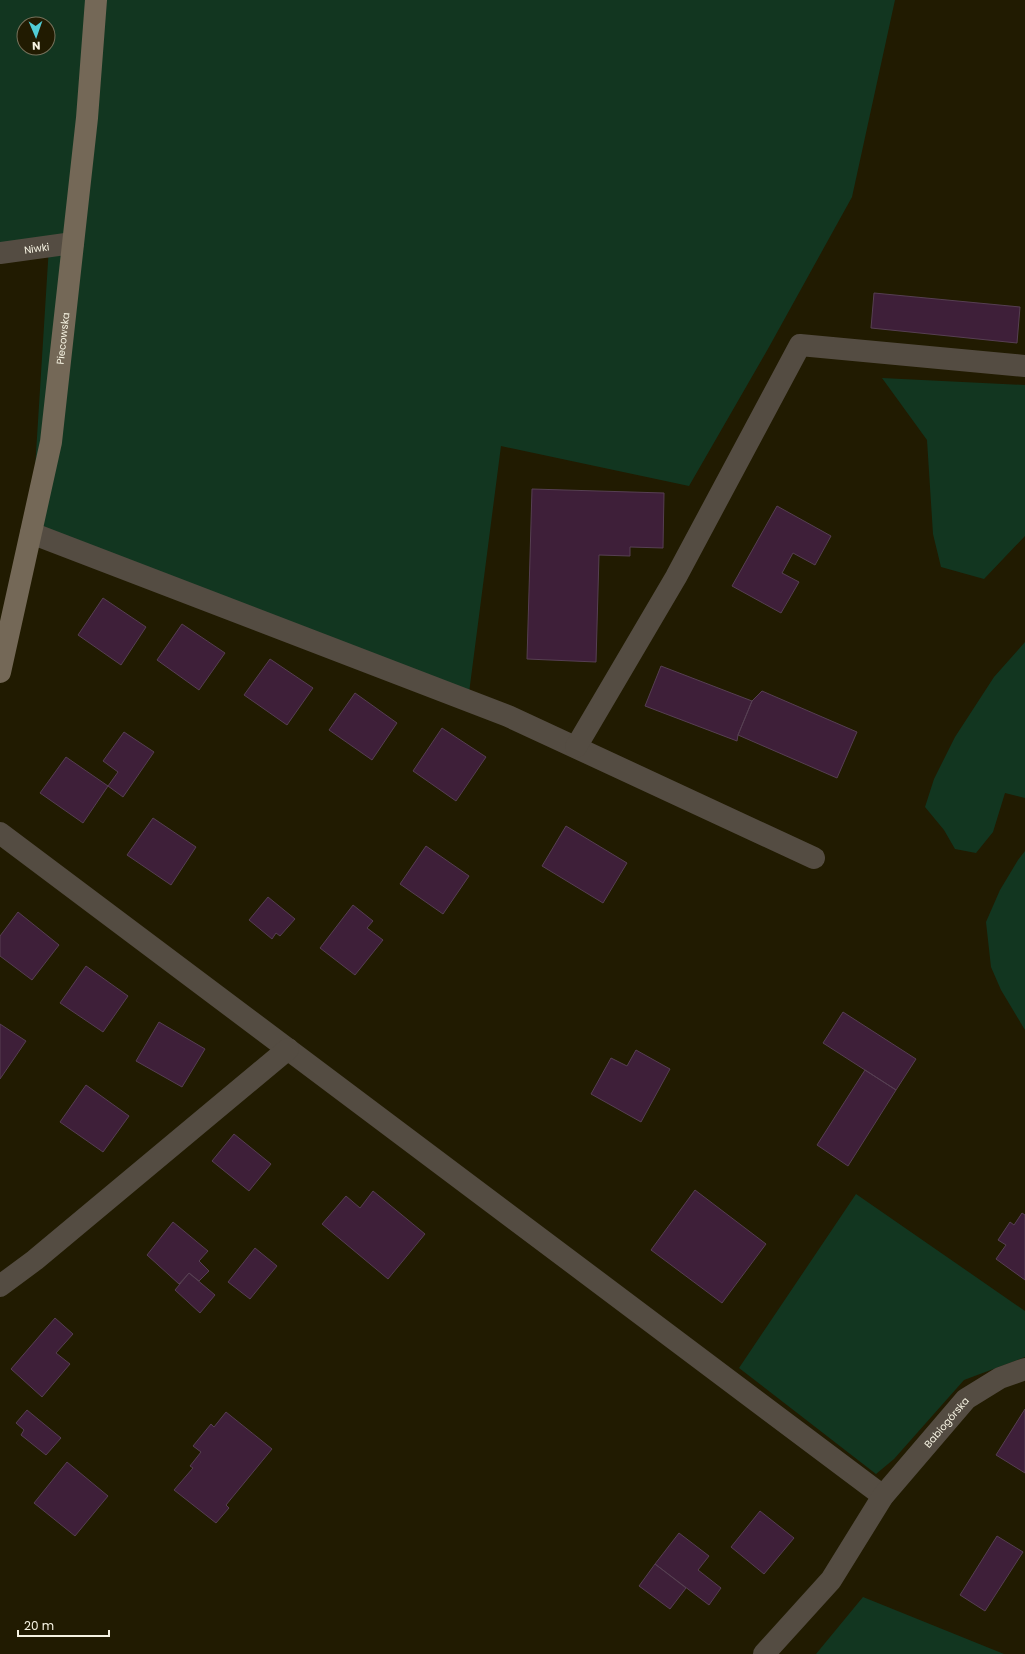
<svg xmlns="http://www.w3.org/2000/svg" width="1025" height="1654" font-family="Poppins,sans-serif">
  <rect width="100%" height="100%" fill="#211b01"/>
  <!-- green -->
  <path fill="#123620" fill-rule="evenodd" d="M0,0h895l-43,197 -83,150 -80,139 -188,-40 -32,247 -438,-160 18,-287 -49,2zM24,24h24v24h-24z
    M882,378l143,7v151l-41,43 -43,-12 -8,-33 -6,-94z
    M1025,642v156l-20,-5 -12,39 -17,21 -21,-4 -11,-19 -19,-23 9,-28 21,-42 39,-60z
    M1025,851v179l-24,-40 -10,-23 -5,-45 14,-32 18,-30z
    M856,1194l169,117v46l-61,23 -70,79 -18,15 -137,-106z
    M863,1597l141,57h-188z"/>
  <!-- building -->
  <path fill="#3e1f39" stroke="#563f52" d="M874,293l146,14 -3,36 -146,-15z
    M532,489l132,4 -1,55 -33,-1v9l-31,-1 -3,107 -69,-3z
    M777,506l54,30 -16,29 -22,-12 -11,20 17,9 -18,31 -49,-27z
    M103,598l43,29 -25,38 -43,-30z
    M182,624l43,29 -26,37 -42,-30z
    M270,659l43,29 -26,37 -43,-30z
    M661,666l91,35 -14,34 -1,6 -92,-35z
    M762,691l95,41 -20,46 -99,-43 14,-34z
    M355,693l42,30 -25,37 -43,-30z
    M442,728l44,29 -30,44 -43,-30z
    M124,732l30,20 -31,45 -15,-11 10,-14 -15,-11z
    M66,757l42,29 -25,37 -43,-30z
    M153,818l43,29 -25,38 -44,-30z
    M566,826l61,37 -24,40 -61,-37z
    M426,846l43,30 -26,38 -43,-30z
    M268,897l27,22 -15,17 -4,-3 -4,6 -23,-19z
    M353,905l20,16 -6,7 16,12 -28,35 -35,-27z
    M18,912l41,33 -27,35 -32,-24v-20z
    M86,966l42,30 -25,36 -43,-29z
    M843,1012l73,47 -20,31 -73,-47z
    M159,1022l46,27 -23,38 -46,-26z
    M0,1024l26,17 -26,38z
    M636,1050l34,19 -29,53 -50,-28 20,-36 16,8z
    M865,1070l31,20 -48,76 -31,-21z
    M86,1085l43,31 -26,36 -43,-30z
    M234,1134l37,30 -22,27 -37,-30z
    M695,1190l71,54 -44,59 -71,-53z
    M373,1191l52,43 -37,45 -66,-55 24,-28 14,12z
    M1022,1213l3,2v65l-29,-21 10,-14 -8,-5 12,-18 4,3z
    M173,1222l35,29 -9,10 10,10 -10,10 -10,-8 -10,11 -32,-29z
    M255,1248l22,18 -27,33 -22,-17z
    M189,1273l26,22 -15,18 -25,-23z
    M55,1318l18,16 -17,19 14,11 -28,33 -31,-28z
    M1025,1409v64l-29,-18z
    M27,1410l34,28 -15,17 -25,-20 3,-5 -8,-7z
    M226,1412l46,37 -46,56 3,3 -13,15 -42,-33 19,-22 -3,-2 11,-14 -8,-6 18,-22 3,3z
    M67,1462l41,34 -33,40 -41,-33z
    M760,1511l34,27 -30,36 -33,-27z
    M679,1533l30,23 -11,14 23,18 -12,17 -54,-41z
    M997,1536l26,16 -38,59 -25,-16z
    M655,1564l31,24 -16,21 -31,-23z"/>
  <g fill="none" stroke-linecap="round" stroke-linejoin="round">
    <!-- street -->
    <g stroke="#544c42" stroke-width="22">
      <path id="s1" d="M0,253l73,-10"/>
      <path d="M31,533l477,183 306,142"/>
      <path d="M576,747l100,-170 124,-232 225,21"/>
      <path d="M0,833l883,663"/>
      <path d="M0,1286l35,-26 253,-211"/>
      <path id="s2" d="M764,1654l67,-74 52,-84 83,-97 34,-21 25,-9"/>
    </g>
    <!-- secondary -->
    <path stroke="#746857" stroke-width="22" id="s3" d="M0,672l51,-230 36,-324 9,-118"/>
  </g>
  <g text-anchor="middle" stroke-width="3" stroke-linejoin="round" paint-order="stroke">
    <!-- street labels -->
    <g font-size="10" fill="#f6f3e2" stroke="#211b01">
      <text dy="4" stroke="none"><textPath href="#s1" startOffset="37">Niwki</textPath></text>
      <text dy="4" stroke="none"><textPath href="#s3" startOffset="340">Piecowska</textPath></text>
      <text dy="4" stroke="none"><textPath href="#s2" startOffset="296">Babiogórska</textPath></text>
    </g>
  </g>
  <!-- north arrow -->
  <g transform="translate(36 36) rotate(178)"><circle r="19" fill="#211b01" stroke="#76715b"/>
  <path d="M0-3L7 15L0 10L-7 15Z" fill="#51ccd5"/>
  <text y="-6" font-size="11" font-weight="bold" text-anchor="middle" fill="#f6f3e2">N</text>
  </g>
  <!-- scale -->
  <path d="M18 1630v6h91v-6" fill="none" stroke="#f6f3e2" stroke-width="2"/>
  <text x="24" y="1630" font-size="12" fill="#f6f3e2" stroke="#211b01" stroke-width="3" paint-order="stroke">20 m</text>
</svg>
